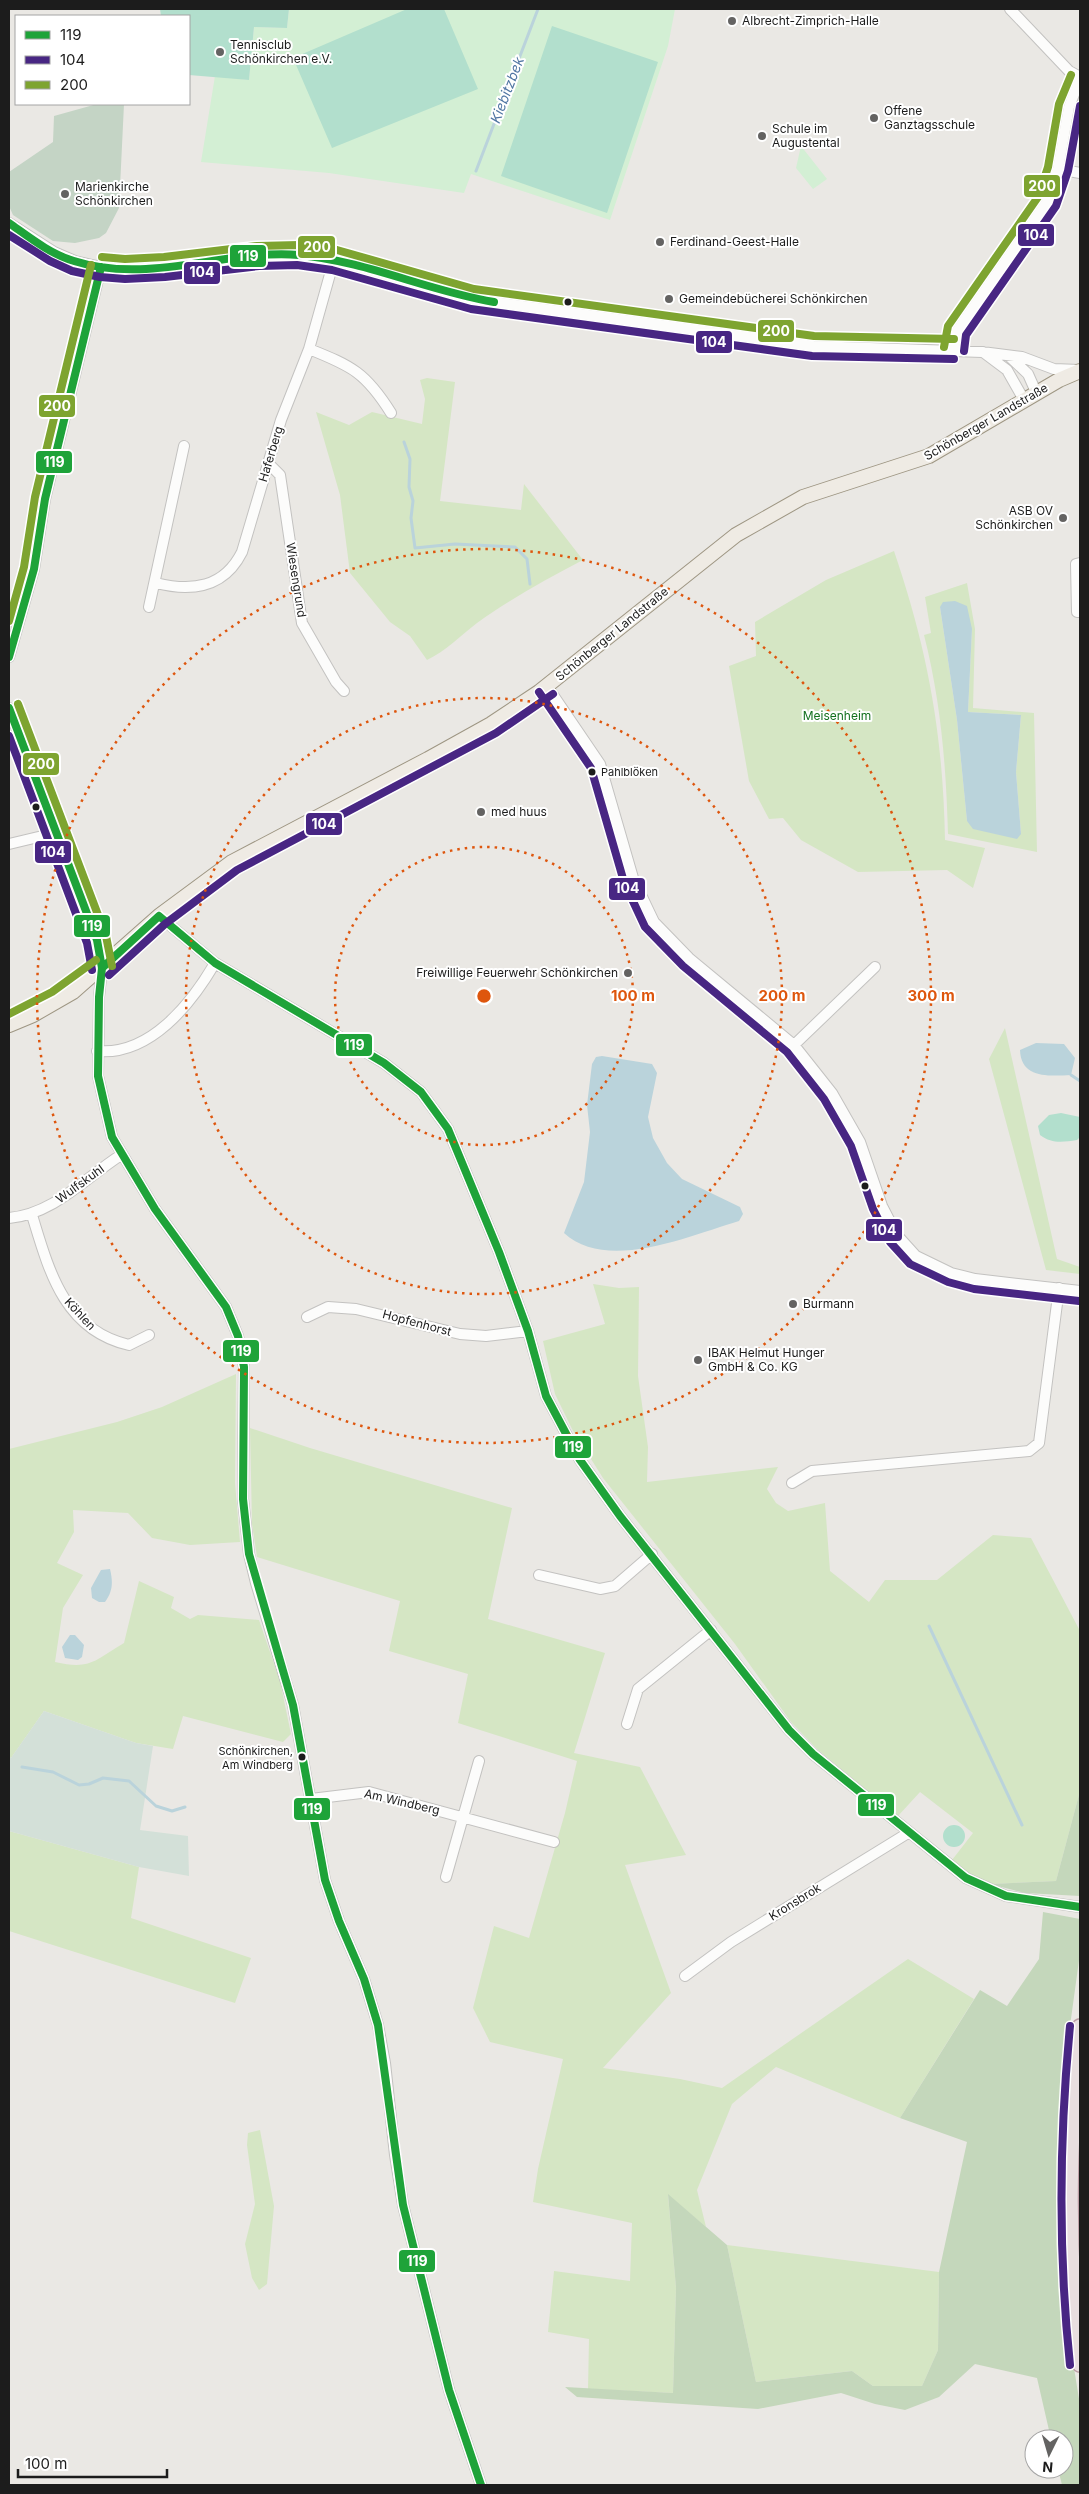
<svg xmlns="http://www.w3.org/2000/svg" width="1089" height="2494" font-family="Inter,sans-serif">
  <rect width="100%" height="100%" fill="#eae8e4"/>
  <!-- grass -->
  <path fill="#d5e6c4" fill-rule="evenodd" d="M427,378l28,4 -15,119 81,9 3,-26 59,76c-36,19 -73,39 -106,63 -17,13 -31,28 -50,37l-17,-24 -20,-14 -40,-49 -10,-78 -24,-83 33,13 23,-13 50,12 3,-25 -5,-19z
    M894,551c34,100 49,183 51,289l40,8 -12,40 -26,-18 -89,2 -57,-32 -18,-22 -14,1 -20,-38 -20,-115 27,-10 -1,-34 71,-42z
    M967,583l8,46 -2,79 61,5 3,139 -89,-18c-2,-69 -7,-132 -24,-199l7,-2 -6,-36zM940,607l32,22 -4,83 53,3 -5,57 5,62 -54,-13 -10,-101z
    M1005,1028l52,231 23,8v7l-34,-4 -57,-211z
    M593,1284l26,4 20,-1 -1,89 10,71 -1,35 131,-15 -11,22 9,14 12,8 37,-8 5,68 39,31 16,-22h52l56,-45 38,3 49,93v160l-24,90 -66,3 -26,-13 -12,-11 21,-27 -53,-41 -22,24 -81,-67 -26,-27 -56,-78 -132,-166 -31,-49 -17,-35 -12,-53 62,-17z
    M236,1374l-1,109 5,59 -50,3 -38,-7 -24,-25 -55,-3 1,22 -17,31 26,12 -20,33 -8,54c35,8 39,-1 69,-19l15,-62 35,16 -3,11 19,11 8,-4 61,5 21,61 11,53 -8,8 -100,-26 -10,33 -37,-6 -92,-32 -33,47 -2,-1v-308l108,-27 45,-15z
    M250,1428l60,20 202,60 -24,111 117,34 -31,100 66,14 46,88 -61,10 46,128 -68,75 77,11 42,9 186,-129 66,40 -74,119 -124,-51 -44,37 -35,86 9,37 -38,-32 8,93 -3,105 -85,-4 1,-50 -41,-7 6,-61 76,10 2,-58 -99,-21 5,-33 25,-110 -73,-17 -17,-34 21,-82 35,12 36,-125 12,-52 -119,-38 10,-49 -79,-23 11,-50 -143,-44 -5,-33z
    M9,1831l130,36 -8,51 120,40 -16,45 -226,-72z
    M260,2130l14,76 -7,78 -8,6 -7,-12 -7,-34 10,-40 -8,-59 1,-12z
    M727,2245l212,27 -1,78 -16,36h-49l-21,-15 -96,11z"/>
  <!-- forest -->
  <path fill="#c4d7bb" d="M1080,1791v105l-55,-3 -35,-9 66,-3z
    M1043,1912l37,7v34l-10,73 -12,155 11,156 11,68v80h-18l-4,-16h6v-30h-13l-14,-61 -62,-14 -36,33 -34,13 -30,-6 -34,-11 -83,16 -181,-12 -12,-10 108,6 3,-105 -8,-94 59,51 29,137 96,-11 21,15h49l16,-36 1,-78 28,-130 -67,-24 80,-128 27,16 32,-47z"/>
  <!-- wetland -->
  <path fill="#d3e0d8" d="M44,1711l92,32 17,3 -13,84 48,6 1,40 -50,-9 -130,-36v-74l2,1z"/>
  <!-- cemetery -->
  <path fill="#c4d4c5" d="M97,104h27l-5,104 -13,25 -7,5 -24,5 -22,-2 -40,-26 -4,-9v-34l44,-30 1,-26z"/>
  <!-- park -->
  <path fill="#d3efd4" d="M289,9h386l-7,37 -58,174 -139,-46 -7,19 -135,-20 -128,-11 14,-86 34,4 5,-53 33,1z
    M801,146l26,33 -14,10 -17,-21z"/>
  <!-- pitch -->
  <path fill="#b2dfcd" d="M160,9h129l-2,19 -33,-1 -5,53 -60,-5v-59h-28z
    M407,9h37l34,80 -146,59 -39,-90z
    M552,26l106,36 -51,151 -106,-37z
    M1061,1113l19,4v20l-3,3c-14,2 -25,4 -37,-5l-2,-9 11,-11z
    M943 1836a11 11 0 1 1 22 0a11 11 0 1 1-22 0Z"/>
  <!-- water -->
  <path fill="#bad3db" d="M955,601l12,5 5,23 -4,83 53,3 -5,57 5,62 -4,5 -44,-10 -6,-8 -10,-101 -17,-113 3,-5z
    M1036,1043l28,1 11,14 -4,17c-22,1 -50,4 -51,-25z
    M602,1056l50,8 5,9 -9,44 5,21 14,25 15,16 58,28 3,7 -4,7c-48,14 -132,52 -175,12l20,-51 6,-50 -3,-27 5,-41 4,-7z
    M110,1569c3,13 3,22 -5,33h-6l-7,-4 -1,-10 10,-18z
    M70,1635h5l9,10 -2,12 -4,3 -13,-2 -3,-11z"/>
  <g fill="none" stroke-linecap="round" stroke-linejoin="round">
    <!-- stream -->
    <path stroke="#bad3db" stroke-width="3" d="M476,171l62,-162
      M404,442l6,17 -1,28 4,14 -2,17 4,30 40,-4 60,3 12,12 3,25
      M1071,1075l9,6
      M929,1626l93,199
      M22,1767l31,5 26,13 10,-1 14,-6 26,3 27,25 16,5 13,-4"/>
    <defs>
      <path id="minor" d="M1010,9l59,62 11,6
        M1058,169l22,4
        M9,223l45,29 21,9 26,6 24,2 40,-2 93,-11 40,-1 36,5 138,39 341,47 169,6 40,5 32,12 25,1
        M309,349c43,17 57,24 82,64
        M954,349l3,-18 90,-129 11,-33 11,-62 11,-28
        M983,352l24,18 17,30
        M1009,356l19,18 8,18
        M268,463l12,12 22,148 34,59 8,9
        M1080,563l-4,1 1,48h3
        M156,583c36,9 68,5 86,-31l39,-132 28,-71 25,-89
        M149,607l35,-161
        M9,657l25,-88 11,-70 56,-232
        M547,686l53,78 33,114 21,44 35,36 105,87 38,48 28,49 22,64 15,29 19,21 35,17 24,6 105,12
        M9,708l88,232 5,28 -3,29 -1,79 14,61 43,72 71,98 12,29 6,31 -1,132 6,55 7,29 37,122 32,175 14,41 25,58 14,46 7,38 10,92 8,50 46,185 32,95
        M9,844l46,-11
        M159,916l56,47 169,100 37,29 27,37 51,123 29,79 18,65 34,64 40,56 169,214 24,24 153,124 40,18 74,11
        M794,1045l81,-78
        M97,1051c53,5 94,-47 118,-88
        M32,1215c17,56 32,115 97,130l20,-10
        M9,1218c45,-4 76,-40 112,-63
        M307,1317l21,-10 28,2 104,25 26,2 42,-5
        M792,1483l20,-12 217,-20 10,-8 20,-155
        M539,1575l61,14 15,-3 37,-32
        M627,1724l11,-35 73,-59
        M311,1799l58,-7 185,50
        M446,1877l33,-116
        M685,1976l46,-34 177,-109"/>
      <path id="major" d="M9,1025l24,-10 40,-23 86,-76 73,-54 196,-103 63,-35 48,-32 197,-157 67,-38 126,-41 130,-76 21,-9"/>
      <path id="highway" d="M1080,2027c-12,116 -14,221 0,337"/>
    </defs>
    <!-- minor casing -->
    <use href="#minor" stroke="#c3c2c0" stroke-width="12"/>
    <!-- major casing -->
    <use href="#major" stroke="#9e9683" stroke-width="16"/>
    <!-- highway casing -->
    <use href="#highway" stroke="#bc9ea5" stroke-width="18"/>
    <!-- minor -->
    <use href="#minor" stroke="#fcfcfb" stroke-width="10"/>
    <!-- major -->
    <use href="#major" stroke="#efebe4" stroke-width="14"/>
    <!-- highway -->
    <use href="#highway" stroke="#e8dedf" stroke-width="15"/>
    <defs>
      <path id="bus-1" d="M9,223c20,14 41,31 65,38 75,24 150,-12 225,-6 67,6 129,36 195,47
        M9,657l25,-88 11,-70 56,-232
        M9,708l88,232 5,28 -3,29 -1,79 14,61 43,72 71,98 12,29 6,31 -1,132 6,55 44,151 32,175 14,41 25,58 14,46 25,180 46,185 32,95
        M159,916l56,47 169,100 37,29 27,37 51,123 29,79 18,65 34,64 40,56 169,214 24,24 153,124 40,18 74,11
        M102,968l57,-52"/>
      <path id="bus-2" d="M9,235l41,26 22,10 28,6 25,2 40,-2 94,-11 38,-1 35,5 139,39 341,47 142,3
        M964,351l2,-16 90,-129 12,-35 12,-65
        M539,692l52,76 33,114 21,45 38,39 104,86 37,47 27,47 22,63 17,33 20,22 38,18 26,7 105,12
        M9,736l78,207 5,27
        M109,975l56,-51 72,-54 259,-137 57,-39
        M1070,2026c-11,114 -12,225 0,339"/>
      <path id="bus-3" d="M102,257l23,2 39,-2 93,-11 42,-1 38,5 137,39 340,47 140,3
        M944,347l4,-21 90,-129 10,-30 11,-63 12,-29
        M9,621l15,-54 11,-70 56,-232
        M18,704l88,232 6,30
        M9,1014l43,-22 44,-32"/>
    </defs>
    <!-- bus-1 casing -->
    <use href="#bus-1" stroke="#fff" stroke-width="11"/>
    <!-- bus-2 casing -->
    <use href="#bus-2" stroke="#fff" stroke-width="11"/>
    <!-- bus-3 casing -->
    <use href="#bus-3" stroke="#fff" stroke-width="11"/>
    <!-- bus-1 -->
    <use href="#bus-1" stroke="#1ea339" stroke-width="8"/>
    <!-- bus-2 -->
    <use href="#bus-2" stroke="#482683" stroke-width="8"/>
    <!-- bus-3 -->
    <use href="#bus-3" stroke="#7ea430" stroke-width="8"/>
  </g>
  <!-- distance rings -->
  <g fill="none" stroke="#de560d" stroke-width="2.5" stroke-dasharray="2.5 5">
    <circle cx="484" cy="996" r="149"/>
    <circle cx="484" cy="996" r="298"/>
    <circle cx="484" cy="996" r="447"/>
  </g>
  <!-- markers -->
  <g fill="#646362" stroke="#fff" stroke-width="2">
    <circle cx="732" cy="21" r="5"/>
    <circle cx="220" cy="52" r="5"/>
    <circle cx="874" cy="118" r="5"/>
    <circle cx="762" cy="136" r="5"/>
    <circle cx="65" cy="194" r="5"/>
    <circle cx="660" cy="242" r="5"/>
    <circle cx="669" cy="299" r="5"/>
    <circle cx="1063" cy="518" r="5"/>
    <circle cx="481" cy="812" r="5"/>
    <circle cx="628" cy="973" r="5"/>
    <circle cx="793" cy="1304" r="5"/>
    <circle cx="698" cy="1360" r="5"/>
  </g>
  <g fill="#1c1c1c" stroke="#fff" stroke-width="2">
    <circle cx="568" cy="302" r="4.5"/>
    <circle cx="592" cy="772" r="4.5"/>
    <circle cx="36" cy="807" r="4.5"/>
    <circle cx="865" cy="1186" r="4.5"/>
    <circle cx="302" cy="1757" r="4.5"/>
  </g>
  <g text-anchor="middle" stroke-width="4" stroke-linejoin="round" paint-order="stroke">
    <!-- bus labels -->
    <g font-size="11" fill="#1c1c1c" stroke="#fff" text-anchor="start">
      <text x="601" y="776">Pahlblöken</text>
      <text x="293" y="1755" text-anchor="end">Schönkirchen,<tspan x="293" dy="14">Am Windberg</tspan></text>
    </g>
    <!-- poi labels -->
    <g font-size="12" fill="#1c1c1c" stroke="#fff" text-anchor="start">
      <text x="742" y="25">Albrecht-Zimprich-Halle</text>
      <text x="230" y="49">Tennisclub<tspan x="230" dy="14">Schönkirchen e.V.</tspan></text>
      <text x="884" y="115">Offene<tspan x="884" dy="14">Ganztagsschule</tspan></text>
      <text x="772" y="133">Schule im<tspan x="772" dy="14">Augustental</tspan></text>
      <text x="75" y="191">Marienkirche<tspan x="75" dy="14">Schönkirchen</tspan></text>
      <text x="670" y="246">Ferdinand-Geest-Halle</text>
      <text x="679" y="303">Gemeindebücherei Schönkirchen</text>
      <text x="1053" y="515" text-anchor="end">ASB OV<tspan x="1053" dy="14">Schönkirchen</tspan></text>
      <text x="491" y="816">med huus</text>
      <text x="618" y="977" text-anchor="end">Freiwillige Feuerwehr Schönkirchen</text>
      <text x="803" y="1308">Burmann</text>
      <text x="708" y="1357">IBAK Helmut Hunger<tspan x="708" dy="14">GmbH &amp; Co. KG</tspan></text>
    </g>
    <!-- street labels -->
    <g font-size="12" fill="#1c1c1c" stroke="#fff">
      <text transform="translate(986 422) rotate(-30)" y="4">Schönberger Landstraße</text>
      <text transform="translate(271 454) rotate(-73)" y="4">Haferberg</text>
      <text transform="translate(296 580) rotate(81)" y="4">Wiesengrund</text>
      <text transform="translate(612 634) rotate(-39)" y="4">Schönberger Landstraße</text>
      <text transform="translate(80 1184) rotate(-36)" y="4">Wulfskuhl</text>
      <text transform="translate(80 1314) rotate(47)" y="4">Köhlen</text>
      <text transform="translate(417 1323) rotate(15)" y="4">Hopfenhorst</text>
      <text transform="translate(402 1802) rotate(13)" y="4">Am Windberg</text>
      <text transform="translate(795 1902) rotate(-32)" y="4">Kronsbrok</text>
    </g>
    <!-- park labels -->
    <g font-size="12" fill="#13701e" stroke="#fff">
      <text x="837" y="720">Meisenheim</text>
    </g>
    <!-- water labels -->
    <g font-size="14" font-style="italic" fill="#5076a3" stroke="#fff">
      <text transform="translate(507 90) rotate(-69)" y="5">Kiebitzbek</text>
    </g>
  </g>
  <circle cx="484" cy="996" r="8" fill="#de560d" stroke="#fff" stroke-width="2.5"/>
  <g font-size="15" text-anchor="middle" font-weight="bold" fill="#de560d" stroke="#fff" stroke-width="4" stroke-linejoin="round" paint-order="stroke">
    <text x="633" y="1001">100 m</text>
    <text x="782" y="1001">200 m</text>
    <text x="931" y="1001">300 m</text>
  </g>
  <g stroke="#fff" stroke-width="2">
    <rect x="1023" y="174" width="38" height="24" rx="5" fill="#7ea430"/>
    <rect x="1017" y="223" width="38" height="24" rx="5" fill="#482683"/>
    <rect x="297" y="235" width="39" height="24" rx="5" fill="#7ea430"/>
    <rect x="229" y="244" width="38" height="24" rx="5" fill="#1ea339"/>
    <rect x="183" y="261" width="38" height="24" rx="5" fill="#482683"/>
    <rect x="757" y="319" width="38" height="24" rx="5" fill="#7ea430"/>
    <rect x="695" y="330" width="38" height="24" rx="5" fill="#482683"/>
    <rect x="38" y="394" width="38" height="24" rx="5" fill="#7ea430"/>
    <rect x="35" y="450" width="38" height="24" rx="5" fill="#1ea339"/>
    <rect x="22" y="752" width="38" height="24" rx="5" fill="#7ea430"/>
    <rect x="305" y="812" width="38" height="24" rx="5" fill="#482683"/>
    <rect x="34" y="840" width="38" height="24" rx="5" fill="#482683"/>
    <rect x="608" y="877" width="38" height="24" rx="5" fill="#482683"/>
    <rect x="73" y="914" width="38" height="24" rx="5" fill="#1ea339"/>
    <rect x="335" y="1033" width="38" height="24" rx="5" fill="#1ea339"/>
    <rect x="865" y="1218" width="38" height="24" rx="5" fill="#482683"/>
    <rect x="222" y="1339" width="38" height="24" rx="5" fill="#1ea339"/>
    <rect x="554" y="1435" width="38" height="24" rx="5" fill="#1ea339"/>
    <rect x="857" y="1793" width="38" height="24" rx="5" fill="#1ea339"/>
    <rect x="293" y="1797" width="38" height="24" rx="5" fill="#1ea339"/>
    <rect x="398" y="2249" width="38" height="24" rx="5" fill="#1ea339"/>
  </g>
  <g font-size="14" text-anchor="middle" font-weight="bold" fill="#fff">
    <text x="1042" y="191">200</text>
    <text x="1036" y="240">104</text>
    <text x="317" y="252">200</text>
    <text x="248" y="261">119</text>
    <text x="202" y="277">104</text>
    <text x="776" y="336">200</text>
    <text x="714" y="347">104</text>
    <text x="57" y="411">200</text>
    <text x="54" y="467">119</text>
    <text x="41" y="769">200</text>
    <text x="324" y="829">104</text>
    <text x="53" y="857">104</text>
    <text x="627" y="893">104</text>
    <text x="92" y="931">119</text>
    <text x="354" y="1050">119</text>
    <text x="884" y="1235">104</text>
    <text x="241" y="1356">119</text>
    <text x="573" y="1452">119</text>
    <text x="876" y="1810">119</text>
    <text x="312" y="1814">119</text>
    <text x="417" y="2266">119</text>
  </g>
  <!-- border -->
  <rect width="1089" height="2494" fill="none" stroke="#1c1c1c" stroke-width="20"/>
  <!-- legend -->
  <rect x="15" y="15" width="175" height="90" fill="#ffffff" stroke="#a4a4a4"/>
  <rect x="25" y="31" width="25" height="8" fill="#1ea339" stroke="#a4a4a4"/>
  <text x="60" y="40" font-size="15" fill="#1c1c1c">119</text>
  <rect x="25" y="56" width="25" height="8" fill="#482683" stroke="#a4a4a4"/>
  <text x="60" y="65" font-size="15" fill="#1c1c1c">104</text>
  <rect x="25" y="81" width="25" height="8" fill="#7ea430" stroke="#a4a4a4"/>
  <text x="60" y="90" font-size="15" fill="#1c1c1c">200</text>
  <!-- north arrow -->
  <g transform="translate(1049 2454) rotate(185)"><circle r="24" fill="#ffffff" stroke="#a4a4a4"/>
  <path d="M0-4L9 19L0 12L-9 19Z" fill="#646362"/>
  <text y="-8" font-size="14" font-weight="bold" text-anchor="middle" fill="#1c1c1c">N</text>
  </g>
  <!-- scale -->
  <path d="M18 2469v8h149v-8" fill="none" stroke="#1c1c1c" stroke-width="2.5"/>
  <text x="25" y="2469" font-size="15" fill="#1c1c1c" stroke="#ffffff" stroke-width="4" paint-order="stroke">100 m</text>
</svg>
